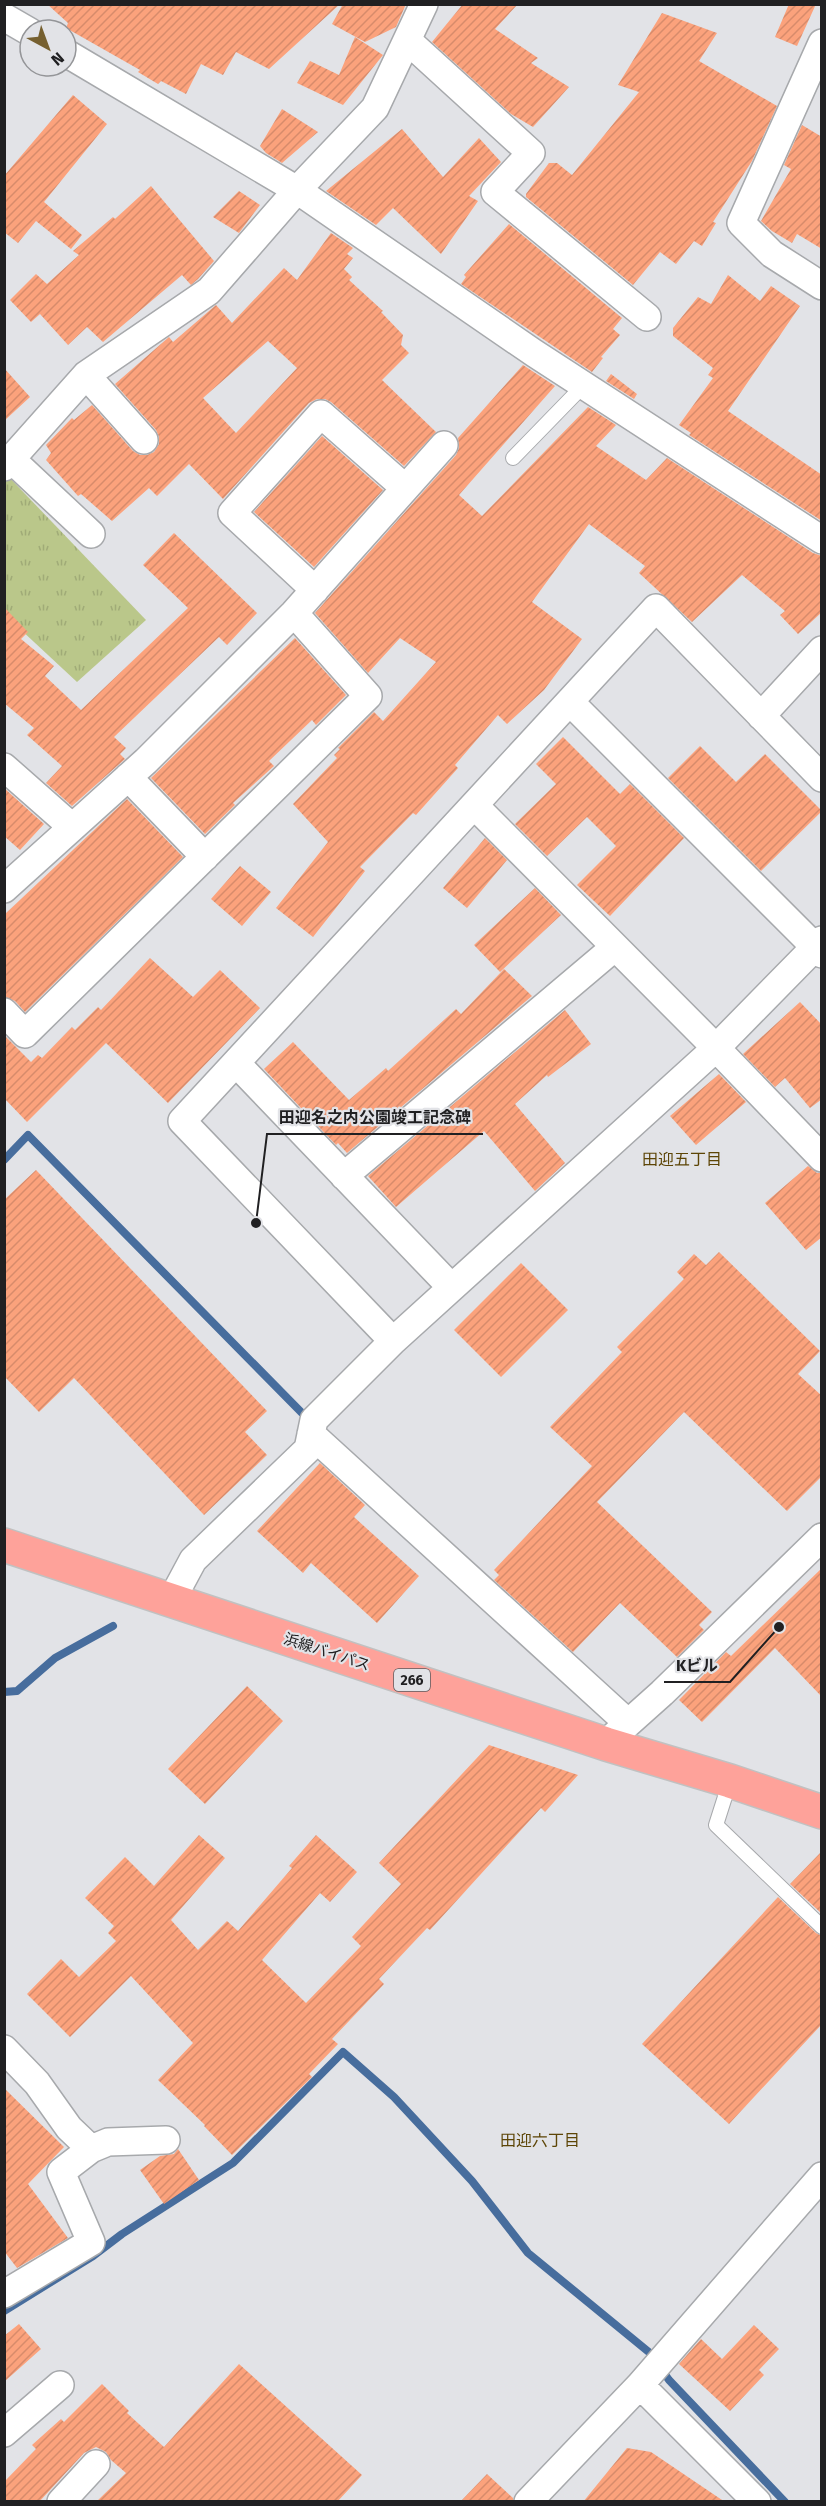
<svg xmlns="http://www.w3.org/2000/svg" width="826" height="2506" font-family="'Fira Sans','Noto Sans JP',sans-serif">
  <defs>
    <pattern id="grass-tufts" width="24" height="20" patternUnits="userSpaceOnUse" patternTransform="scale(1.5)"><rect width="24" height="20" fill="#bac78a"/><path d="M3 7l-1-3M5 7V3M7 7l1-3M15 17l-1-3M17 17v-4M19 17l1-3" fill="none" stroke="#a0ab77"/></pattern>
    <pattern id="building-hatch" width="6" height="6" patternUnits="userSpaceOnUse" patternTransform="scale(1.5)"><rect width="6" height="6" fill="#fba27c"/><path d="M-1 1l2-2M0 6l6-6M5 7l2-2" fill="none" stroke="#d78b6b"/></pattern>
  </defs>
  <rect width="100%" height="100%" fill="#e2e3e7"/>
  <!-- grass -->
  <path fill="url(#grass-tufts)" d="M6,474l140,146 -69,62 -72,-67 -1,-138z"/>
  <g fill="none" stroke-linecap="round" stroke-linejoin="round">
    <!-- stream -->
    <path stroke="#476d9d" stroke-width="8" d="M4,1160l24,-25 274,278
      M4,1692l13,-1 38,-33 58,-32
      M4,2311l89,-55 29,-22 111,-71 110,-111 51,45 78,84 56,72 122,100 4,6
      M661,2369l8,11 116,122"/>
  </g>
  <!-- building -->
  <path fill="url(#building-hatch)" fill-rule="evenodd" d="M47,4h293l-71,65 -33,-17 -13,23 -22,-11 -15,30 -25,-13 -3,3 -20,-12 2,-2 -74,-42 2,-5z
    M343,4h63l-10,23 -31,15 -33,-18z
    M463,4h55l-23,25 43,29 -7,5 38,24 -36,40 -22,-13 -79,-72z
    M789,4h27l-19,42 -22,-9z
    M662,13l55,20 -18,28 78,45 -25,55 -39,61 3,1 -14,23 -8,-5 -18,23 -16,-12 -27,33 -107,-88v-3l23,-31h8l15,12 67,-83 -21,-7z
    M355,37l28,18 -40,50 -46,-22 13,-22 29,14z
    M73,95l34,29 -63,78 38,33 -11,14 -35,-28 -18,22 -14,-11v-56z
    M282,109l36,23 -36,31 -16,-10 -6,-7z
    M802,125l20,12v112l-25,-15 -5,9 -20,-12 -11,-10 30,-52 -7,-4z
    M402,129l41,48 36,-39 22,24 -32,34 9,5 -37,53 -48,-46 -17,17 -50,-34z
    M151,186l63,75 -16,18 -7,6 -9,-10 -79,67 -16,-15 -19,18 -28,-31 -9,8 -21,-22 26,-26 11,10 32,-29 -6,-4 40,-34 2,2z
    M239,191l21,14 -21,28 -26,-16z
    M509,224l113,94 -9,11 7,6 -19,22 2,1 -11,14 -131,-88 5,-7 -2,-2z
    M331,233l22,15 -6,6 6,4 -9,11 8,8 -3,3 34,31 -2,1 22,23 -2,10 8,8 -27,27 54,52 -32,34 -73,-64 -6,-3h-8l-8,4 -86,96 -34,-35 -32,32 -8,-8 -37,33 -31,-27 -3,2 -32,-36 5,-7 -5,-8 26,-27 2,2 18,-15 41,46 7,4h7l7,-3 5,-8v-7l-3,-7 -41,-46 54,-47 4,5 43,-37 16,18 52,-55 13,12zM268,341l29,27 -61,65 -33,-35z
    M728,275l32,26 11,-15 29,20 -72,105 94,64v46l-133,-86 2,-2 -12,-8 34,-47 -5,-3 5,-7 -40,-32v-8l25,-31 13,7z
    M523,365l32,21 -96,109 23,21 106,-109 28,18 -20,21 50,34 21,-22 146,95 9,3v56l-24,22 -18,-19 5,-4 -43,-36 -50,47 -53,-49 6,-7 -56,-42 -57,78 50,37 -38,51 -37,34 -9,-9 -43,50 3,3 -42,47 -3,-2 -53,54 5,4 -52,66 -37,-29 52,-66 -35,-38 44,-46 -3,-3 6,-6 -2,-1 36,-36 9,9 53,-59 -36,-24 -32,35 -53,-60 141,-158 3,-7 -1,-10z
    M4,368l26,29 -26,24z
    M611,374l26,20 -3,5 -28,-18z
    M322,436l61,54 -69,77 -60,-55z
    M174,533l83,80 -30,32 -8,-8 -105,100 12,11 -6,6 5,5 -53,47 -26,-23 16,-17 -35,-31 7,-7 -30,-25v-96l24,25 -7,7 33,27 -9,10 36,34 107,-102 -45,-43z
    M295,638l51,57 -30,30 -4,-5 -43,41 5,5 -41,37 2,2 -30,29 -54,-56z
    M563,737l57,57 10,-10 54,54 -74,78 -33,-31 39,-39 -29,-29 -40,39 -32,-32 41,-40 -20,-20z
    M700,746l36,36 29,-28 57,57 -61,60 -93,-93z
    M4,788l40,36 -24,26 -16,-14z
    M127,799l56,58 -158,155 -10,-11 -11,-4v-82z
    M485,838l22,22 -40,48 -24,-20z
    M240,866l31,26 -29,34 -31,-27z
    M535,888l26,27 -61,57 -26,-27z
    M150,958l43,39 27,-27 40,38 -92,95 -62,-60 -79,79 -23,-24v-63l27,27 7,-7 4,3 30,-31 3,3 23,-23 3,3z
    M504,969l28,27 -185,157 -9,-10 -2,2 -72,-76 29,-27 56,58 37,-32 2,3 68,-62 5,5z
    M800,1002l22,23v74l-12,9 -25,-30 -10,9 -32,-33z
    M565,1010l26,34 -43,33 -1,-2 -32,29 50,59 -30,28 -51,-60 -88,76 -28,-31z
    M719,1074l27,28 -50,43 -26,-29z
    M808,1166l9,7h5v64l-16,13 -41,-47z
    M36,1170l231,241 -22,21 22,23 -63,60 -130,-137 -35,34 -35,-36v-176z
    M719,1252l101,99 -22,23 24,22v80l-35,35 -103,-99 -87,90 115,110 -13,13 5,5 -27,27 -57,-54 -47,49 -79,-72 5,-5 -5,-5 98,-104 -42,-39 72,-75 -5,-5 67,-68 -7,-7 17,-18 12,11z
    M521,1263l47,47 -67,67 -47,-47z
    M320,1463l45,42 -11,12 65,59 -42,47 -66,-60 -8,10 -46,-42z
    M822,1568v129l-47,-49 -73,74 -23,-22 47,-48 5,4z
    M247,1686l36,35 -78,83 -37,-35z
    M489,1745l89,30 -33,37 -4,-4 -111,122 -3,-2 -48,51 5,5 -52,55 6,5 -29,30 3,3 -80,78 -28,-29 1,-1 -47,-45 35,-37 -62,-67 -61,61 -43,-43 34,-35 18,18 37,-36 -8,-8 6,-7 -29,-28 40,-41 29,29 45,-51 26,23 -54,62 27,30 29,-29 11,10 54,-63 -3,-2 27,-31 41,37 -27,30 -10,-9 -58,67 44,43 55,-57 -9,-9 49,-53 -22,-21z
    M822,1851v63l-32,-30z
    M778,1897l38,36 6,3v88l-93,100 -87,-80z
    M4,2088l60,59 -36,37 40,54 -51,30 -13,-17z
    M178,2149l21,31 -35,24 -24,-34 20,-14 14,-2z
    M19,2324l22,25 -37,33v-46z
    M754,2325l25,24 -20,21 5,5 -34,36 -51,-47 22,-25 21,20z
    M239,2364l123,111 -25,27h-241l30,-29 -15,-13 -5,-8 -10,-5 -12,6 -45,49h-35v-20l32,-33 -4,-4 29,-26 3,3 38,-38 27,27 -2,2 37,34z
    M627,2448l24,4 74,50h-142z
    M487,2474l26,24v4h-53z"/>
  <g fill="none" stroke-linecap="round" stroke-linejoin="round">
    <defs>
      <path id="service" d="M513,458l71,-73
        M730,1781l-14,44 106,102"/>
      <path id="minor" d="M4,17l26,15
        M407,40l124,113 -36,39 152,125
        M822,43l-81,180 31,31 50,32
        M66,53l231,137 237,163 288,187
        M86,375l58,65
        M11,459l80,75
        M4,467l82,-92 123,-84 88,-101 78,-82 49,-104
        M315,590l-83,-77 89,-99 84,74
        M570,702l252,252
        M761,716l61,-66
        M4,767l68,60
        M128,777l77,80
        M474,805l242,243 106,110
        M4,889l142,-128 148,-148 150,-168
        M4,1012l21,22 343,-338 -74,-83
        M236,1063l215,224
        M344,1176l271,-229
        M393,1341l-211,-220 474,-513 166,170
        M311,1434l317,289
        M171,1601l22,-41 115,-111 6,-29 79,-79 323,-293 106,-108
        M615,1735l47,-42 160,-156
        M4,2049l33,34 32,45 22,21
        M4,2294l87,-52 -30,-70 30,-23 17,-7 58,-2
        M640,2385l117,117
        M4,2433l56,-48
        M61,2502l35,-38
        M528,2502l112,-117 182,-209"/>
      <path id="trunk" d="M4,1545l602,199 124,37 92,31"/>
    </defs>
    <!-- service casing -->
    <use href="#service" stroke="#a7a9ac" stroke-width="16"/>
    <!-- minor casing -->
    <use href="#minor" stroke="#a7a9ac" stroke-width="30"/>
    <!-- trunk casing -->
    <use href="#trunk" stroke="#c1c1c1" stroke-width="36"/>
    <!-- service -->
    <use href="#service" stroke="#fff" stroke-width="14"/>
    <!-- minor -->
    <use href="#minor" stroke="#fff" stroke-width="27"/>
    <!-- trunk -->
    <use href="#trunk" stroke="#fea29a" stroke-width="33"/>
  </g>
  <g text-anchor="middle" stroke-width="4.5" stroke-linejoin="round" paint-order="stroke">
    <!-- shield labels -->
    <rect fill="#e2e3e7" stroke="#5a5a5d" stroke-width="1.5" x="394" y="1669" width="36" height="22" rx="4.5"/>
    <g font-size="14" font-weight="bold" fill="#202022">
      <text x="412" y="1685">266</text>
    </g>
    <!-- street labels -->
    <g font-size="15" fill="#202022" stroke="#e2e3e7">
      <text transform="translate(327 1652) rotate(18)" y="5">浜線バイパス</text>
    </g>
    <!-- neighbourhood labels -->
    <g font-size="16" fill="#5d4506" stroke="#e2e3e7">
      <text x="682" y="1165">田迎五丁目</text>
      <text x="540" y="2146">田迎六丁目</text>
    </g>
  </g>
  <!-- callouts -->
  <path fill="none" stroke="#202022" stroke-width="2" d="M256 1223L267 1134H483M779 1627L730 1682H664"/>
  <g fill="#202022" stroke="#e2e3e7" stroke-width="2">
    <circle cx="256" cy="1223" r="6"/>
    <circle cx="779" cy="1627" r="6"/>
  </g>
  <g font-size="16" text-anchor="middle" font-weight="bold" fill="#202022" stroke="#e2e3e7" stroke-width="4.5" stroke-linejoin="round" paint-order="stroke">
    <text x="375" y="1123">田迎名之内公園竣工記念碑</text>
    <text x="697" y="1671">Kビル</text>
  </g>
  <!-- border -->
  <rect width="826" height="2506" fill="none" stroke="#202022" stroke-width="12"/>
  <!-- north arrow -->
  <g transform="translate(48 48) rotate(139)"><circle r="28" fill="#e2e3e7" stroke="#949598" stroke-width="1.5"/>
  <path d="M0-4.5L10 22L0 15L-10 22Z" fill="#766030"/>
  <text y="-9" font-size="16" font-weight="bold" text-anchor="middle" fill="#202022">N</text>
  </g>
</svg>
